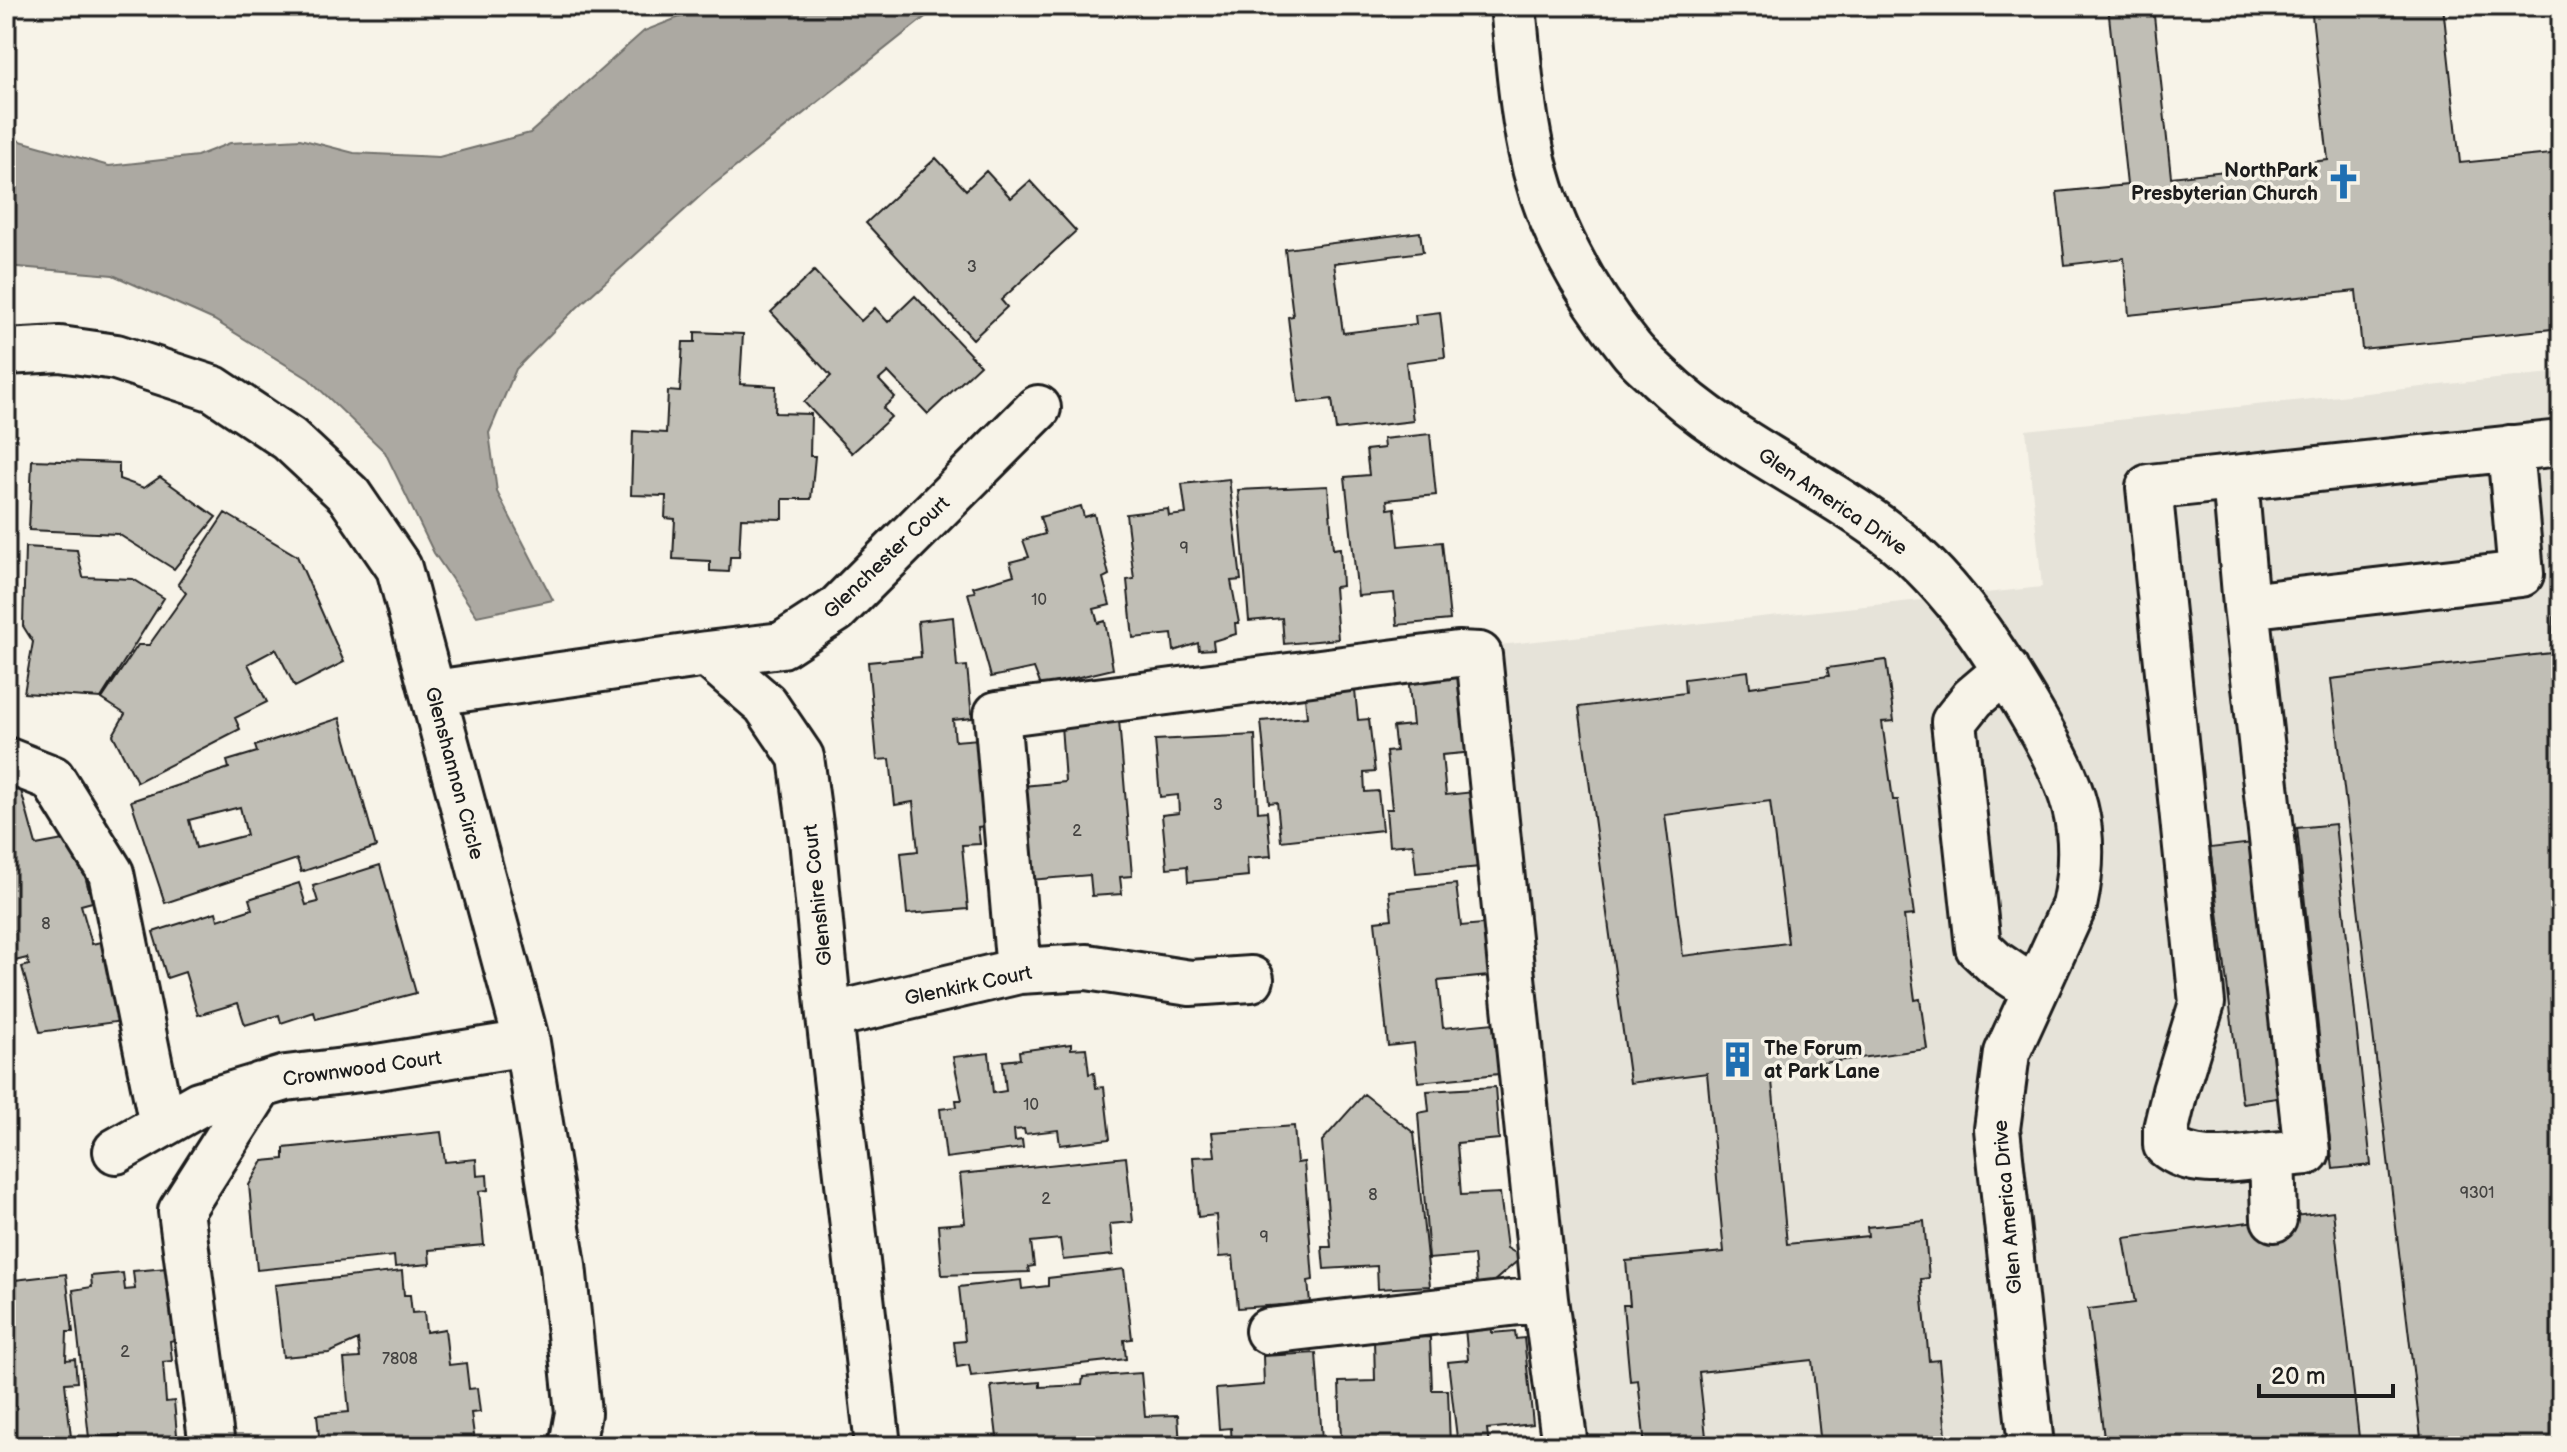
<svg xmlns="http://www.w3.org/2000/svg" width="2567" height="1452" font-family="'Balsamiq Sans',sans-serif">
  <rect width="100%" height="100%" fill="#f7f3e8"/>
  <filter id="ink" filterUnits="userSpaceOnUse"><feTurbulence type="fractalNoise" baseFrequency=".0125" numOctaves="2"/><feDisplacementMap in="SourceGraphic" scale="16" xChannelSelector="R" yChannelSelector="G"/><feConvolveMatrix kernelMatrix="1 2 1 2 8 2 1 2 1" color-interpolation-filters="sRGB"/></filter>
  <g filter="url(#ink)">
    <!-- built -->
    <path fill="#e6e3d9" d="M2561,372v1074h-988l-93,-799 562,-60 -16,-157z"/>
    <!-- water -->
    <path fill="#aca9a2" stroke="#72716c" stroke-width="2" d="M708,6h231l-231,183 -139,126 -53,54 -27,64 8,59 56,108 -76,16 -43,-63 -49,-101 -76,-73 -95,-59 -101,-45 -107,-9v-126h11l92,26 88,-10 33,-13 70,-4 54,14 85,4 91,-24 114,-102z"/>
    <!-- building -->
    <path fill="#c0beb5" stroke="#1c1c1c" stroke-width="2" fill-rule="evenodd" d="M2108,6h45l18,171 157,-17 -17,-154h132l17,157 101,-10v175l-199,21 -6,-58 -227,24 -5,-57 -59,7 -8,-73 70,-7z
      M936,158l30,32 20,-19 25,27 19,-17 46,50 -75,69 6,7 -34,32 -107,-116z
      M1420,232l3,20 -89,11 9,70 73,-9 -1,-9 25,-3 5,45 -39,5 7,59 -77,9 -4,-31 -34,4 -10,-86 5,-1 -8,-67z
      M814,271l47,50 14,-13 13,14 27,-26 65,69 -52,49 -40,-42 -9,8 16,17 -12,11 8,9 -39,36 -48,-51 27,-26 -60,-64z
      M695,332l48,2 -3,50 36,2 -1,27 36,1 -1,42h5l-4,43h-28v20l-42,-1 -2,39h-9l-1,15 -19,-1v-10l-37,-2 2,-40 -10,-1 1,-22 -35,-1 2,-64 33,2 2,-42 12,1 3,-50h12z
      M1430,434l6,61 -49,5 1,9 7,-1 4,38 43,-4 8,78 -53,5 -3,-32 -36,3 -13,-119 24,-2 -3,-25 18,-2 -1,-9z
      M32,460l87,3v16l25,9 16,-11 56,40 -42,52 -56,-35 -89,-4z
      M1229,479l12,101 -10,1 8,42h-4l1,11 -23,7 1,8 -15,1 -1,-7 -24,8 -2,-17 -39,4 -6,-58 7,-1 -8,-65 42,-5 1,7 17,-2 -4,-30z
      M1328,486l5,63 7,-1 2,38 -8,1 4,52 -54,5 -2,-26 -33,3 -11,-131z
      M1081,506l3,11 10,-3 15,61 -6,3 7,27 -16,4 4,14 7,-2 8,48 -72,17 -7,-18 -43,9 -23,-84 7,-1 -2,-5 41,-12 -4,-13 19,-5 -6,-17 22,-6 -5,-17z
      M225,513l72,43 47,106 -49,25 -19,-38 -28,15 19,38 -32,16 5,11 -103,53 -24,-47 12,-21 -23,-15 36,-54h11l37,-52 -8,-9z
      M25,547l52,3 6,27 50,2 31,19 -63,100 -77,-5 9,-51 -10,-16z
      M2561,591v855h-139l-91,-767 220,-26 5,-61z
      M953,617l4,50 10,-1 5,52 -19,2 2,21 24,-2 8,87 -9,1 2,17 -18,1 6,64 -61,5 -6,-61 17,-2 -5,-49 -18,3 -5,-46 -13,1 -9,-98 53,-5 -3,-36z
      M1886,660l8,61 -12,1 11,78h5l16,115 -10,1 11,84 5,-1 7,50 -156,21 16,174 81,-8 -1,-9 57,-6 5,57 -8,1 8,82 10,-1 8,86h-126l-9,-86 -113,12 8,74h-62l-7,-66 -8,1 -7,-76h7l-4,-44 98,-9 -17,-179 -77,10 -51,-376 106,-14 -1,-14 64,-8 2,16 79,-11 -2,-8zM1770,801l18,142 -105,13 -18,-141z
      M1467,671l8,81 -33,3 4,40 37,-4 8,75 -75,7 -3,-29 -24,2 -3,-37h6l-6,-57 10,-1 -3,-24 20,-2 -5,-49z
      M1354,681l4,39 11,-1 6,53 -11,1 1,19 13,-1 4,39 -101,11 -4,-39 -8,1 -8,-82 46,-4 -3,-31z
      M340,718l36,129 -75,25 -4,-13 -132,44 -34,-102 98,-33 -2,-7 30,-9 -2,-6zM240,807l7,28 -51,13 -7,-28z
      M1119,720l13,156 -12,1 2,17 -30,2 -2,-21 -60,5 -7,-94 42,-4 -4,-57z
      M1255,735l3,77 9,-1 4,45 -24,2 1,18 -60,6 -1,-16 -20,2 -5,-53 17,-2 -1,-18 -18,2 -5,-57z
      M20,787l16,58 27,-5 14,6 15,56 -11,3 11,39 13,-3 18,80 -83,11 -18,-65 7,-2 -2,-7 -16,4 -5,-19v-152z
      M2335,824l36,341 -38,4 -36,-341z
      M2252,843l32,254 -42,6 -32,-255z
      M380,865l36,128 -100,26 -2,-7 -33,11 -2,-8 -34,10 -7,-22 -40,12 -13,-43 -18,6 -14,-46 63,-20 2,8 34,-11 -3,-10 50,-16 7,22 12,-3 -5,-16z
      M1456,884l5,42 33,-3 5,52 -61,6 5,47 61,-6 5,51 -91,9 -4,-39 -26,3 -13,-125 17,-2 -3,-28z
      M1071,1044v5l15,-1 3,26 5,-1 2,15 8,-1 6,52 -50,6 -2,-15 -33,4 -1,-5 -10,1 1,11 7,-1 1,8 -77,10 -6,-49 17,-2 -1,-7h6l-9,-43 36,-4 4,40 13,-2 -3,-30 17,-2 -1,-8z
      M1495,1087l4,52 -42,4 4,52 39,-2 7,55 15,9 -29,25 -16,2 -3,-29 -45,4 -11,-146 11,-2 -2,-20z
      M1364,1094l50,39 16,153 -52,3 -1,-23 -53,3 -2,-22h9l-9,-106z
      M1294,1126l3,37 7,-1 9,118 -5,1 2,22 -72,5 -5,-52 -14,1 -3,-42 -18,2 -5,-60 22,-1 -3,-24z
      M441,1132l4,30 31,-3 1,17 10,-1 1,15 -9,1 5,54 -55,5 1,14 -35,3 -1,-11 -137,14 -8,-85 14,-24 21,-2v-11z
      M1126,1157l7,65 -23,2 3,31 -50,5 -3,-21 -29,3 3,24 -6,1 1,5 -87,3 -4,-50 27,-2 -5,-49z
      M2333,1211l27,235h-255l-17,-137 47,-6 -11,-65z
      M167,1268l7,72 -4,1 2,20 -9,1 3,40 8,-1 4,45h-57l-1,-11 -31,3 -16,-148 19,-3 -1,-11 32,-3 2,17 10,-1 -2,-18z
      M1124,1269l8,70 -8,1 2,19 -155,17 -2,-11 -12,2 -3,-25 11,-1 -6,-54 62,-7 1,9 26,-3v-8z
      M402,1271l2,24h6l2,18 12,-1 2,20 19,-3 4,36 17,-2 3,26 8,-1 3,24 -9,1 4,30 -28,3h-127l-3,-31 32,-3 -5,-53 16,-1 -2,-18 -29,13 -46,4 -8,-72z
      M66,1274l7,58h-6l-1,28 9,-1 2,23 -12,1 7,63h-66v-165z
      M1491,1326l1,7 23,-2 1,8 8,-1 9,86 -46,5 2,17h-31l-10,-84 20,-2 -3,-32z
      M1430,1337l2,53h16l2,56h-87v-9l-22,2 -2,-57 36,-1 -1,-42z
      M1316,1353l6,87 -27,2v4h-63l-1,-18 -12,1 -3,-40 48,-4 -1,-29z
      M1141,1373l4,43 33,-1 2,31h-182l-7,-60 49,-4v5l42,-2 1,-8z"/>
    <g fill="none" stroke-linecap="round" stroke-linejoin="round">
      <defs>
        <path id="minor" d="M1513,6c5,48 8,97 18,144 14,72 53,141 99,198 8,11 20,20 30,30 64,62 147,97 219,149 69,50 113,119 155,191 39,68 57,109 40,188l-67,147 -10,76 34,317
          M6,352l54,-3 56,8 98,32 75,50 60,56 50,73 128,475 36,222 15,148 -6,33
          M2235,478l11,128 61,546 -35,3
          M2246,606l275,-32 -11,-126
          M707,654l75,-9 54,-35 202,-202
          M2006,670l-33,28 -19,24 24,225 17,16 40,27
          M434,693l273,-39 58,50 36,53 11,82 17,177 49,430
          M6,760l46,18 59,95 51,252
          M1019,971l-22,-257 461,-60 21,1 66,644
          M829,1016l190,-45 68,-4 103,16 61,-4
          M116,1151l83,-47 87,-26 91,-11 150,-24
          M2274,1219l-2,-64c-34,3 -78,14 -106,-10v-16l9,-38 27,-88 -53,-516 412,-44
          M1268,1331l277,-32 20,147
          M212,1446l-31,-235 80,-126"/>
      </defs>
      <!-- minor casing -->
      <use href="#minor" stroke="#1c1c1c" stroke-width="50"/>
      <!-- minor -->
      <use href="#minor" stroke="#f7f3e8" stroke-width="44"/>
    </g>
  </g>
  <!-- icons -->
  <defs>
    <symbol id="church-bare" viewBox="-9 -9 18 18"><path d="M-1.2-6h2.4v3.5h3.3v2.4h-3.3V6h-2.4V-.1h-3.3v-2.4h3.3Z" fill="#1f6fb2" stroke="#f7f3e8" stroke-width="2.5" paint-order="stroke"/></symbol>
    <symbol id="building-bare" viewBox="-9 -9 18 18"><path d="M-4-6H4V6H1V3H-1V6H-4ZM-2.5-4.3h1.7v1.8h-1.7ZM.8-4.3h1.7v1.8H.8ZM-2.5-1h1.7V.8h-1.7ZM.8-1h1.7V.8H.8Z" fill="#1f6fb2" stroke="#f7f3e8" stroke-width="2.5" paint-order="stroke"/></symbol>
  </defs>
  <g fill-rule="evenodd">
    <use href="#church-bare" x="2318" y="156" width="51" height="51"/>
    <use href="#building-bare" x="1712" y="1034" width="51" height="51"/>
  </g>
  <g text-anchor="middle" stroke-width="7" stroke-linejoin="round" paint-order="stroke">
    <!-- number labels -->
    <g font-size="16" fill="#454442">
      <text x="972" y="272">3</text>
      <text x="1184" y="553">9</text>
      <text x="1039" y="605">10</text>
      <text x="1218" y="810">3</text>
      <text x="1077" y="836">2</text>
      <text x="46" y="929">8</text>
      <text x="1031" y="1110">10</text>
      <text x="2477" y="1198">9301</text>
      <text x="1373" y="1200">8</text>
      <text x="1046" y="1204">2</text>
      <text x="1264" y="1242">9</text>
      <text x="125" y="1357">2</text>
      <text x="400" y="1364">7808</text>
    </g>
    <!-- poi labels -->
    <g font-size="20" font-weight="bold" fill="#1c1c1c" stroke="#f7f3e8" text-anchor="end">
      <text x="2318" y="177">NorthPark<tspan x="2318" dy="23">Presbyterian Church</tspan></text>
      <text x="1764" y="1055" text-anchor="start">The Forum<tspan x="1764" dy="23">at Park Lane</tspan></text>
    </g>
    <!-- street labels -->
    <g font-size="20" fill="#1c1c1c" stroke="#f7f3e8">
      <text transform="translate(1833 501) rotate(34)" y="7">Glen America Drive</text>
      <text transform="translate(886 557) rotate(-44)" y="7">Glenchester Court</text>
      <text transform="translate(455 773) rotate(75)" y="7">Glenshannon Circle</text>
      <text transform="translate(817 895) rotate(-96)" y="7">Glenshire Court</text>
      <text transform="translate(968 985) rotate(-12)" y="7">Glenkirk Court</text>
      <text transform="translate(362 1068) rotate(-8)" y="7">Crownwood Court</text>
      <text transform="translate(2007 1207) rotate(-95)" y="7">Glen America Drive</text>
    </g>
  </g>
  <!-- margin -->
  <rect width="2567" height="1452" fill="none" stroke="#f7f3e8" stroke-width="32"/>
  <rect x="16" y="16" width="2535" height="1420" fill="none" stroke="#1c1c1c" stroke-width="3" filter="url(#ink)"/>
  <!-- scale -->
  <path d="M2259 1384v12h134v-12" fill="none" stroke="#1c1c1c" stroke-width="4"/>
  <text x="2271" y="1384" font-size="24" fill="#1c1c1c" stroke="#f7f3e8" stroke-width="6" paint-order="stroke">20 m</text>
</svg>
